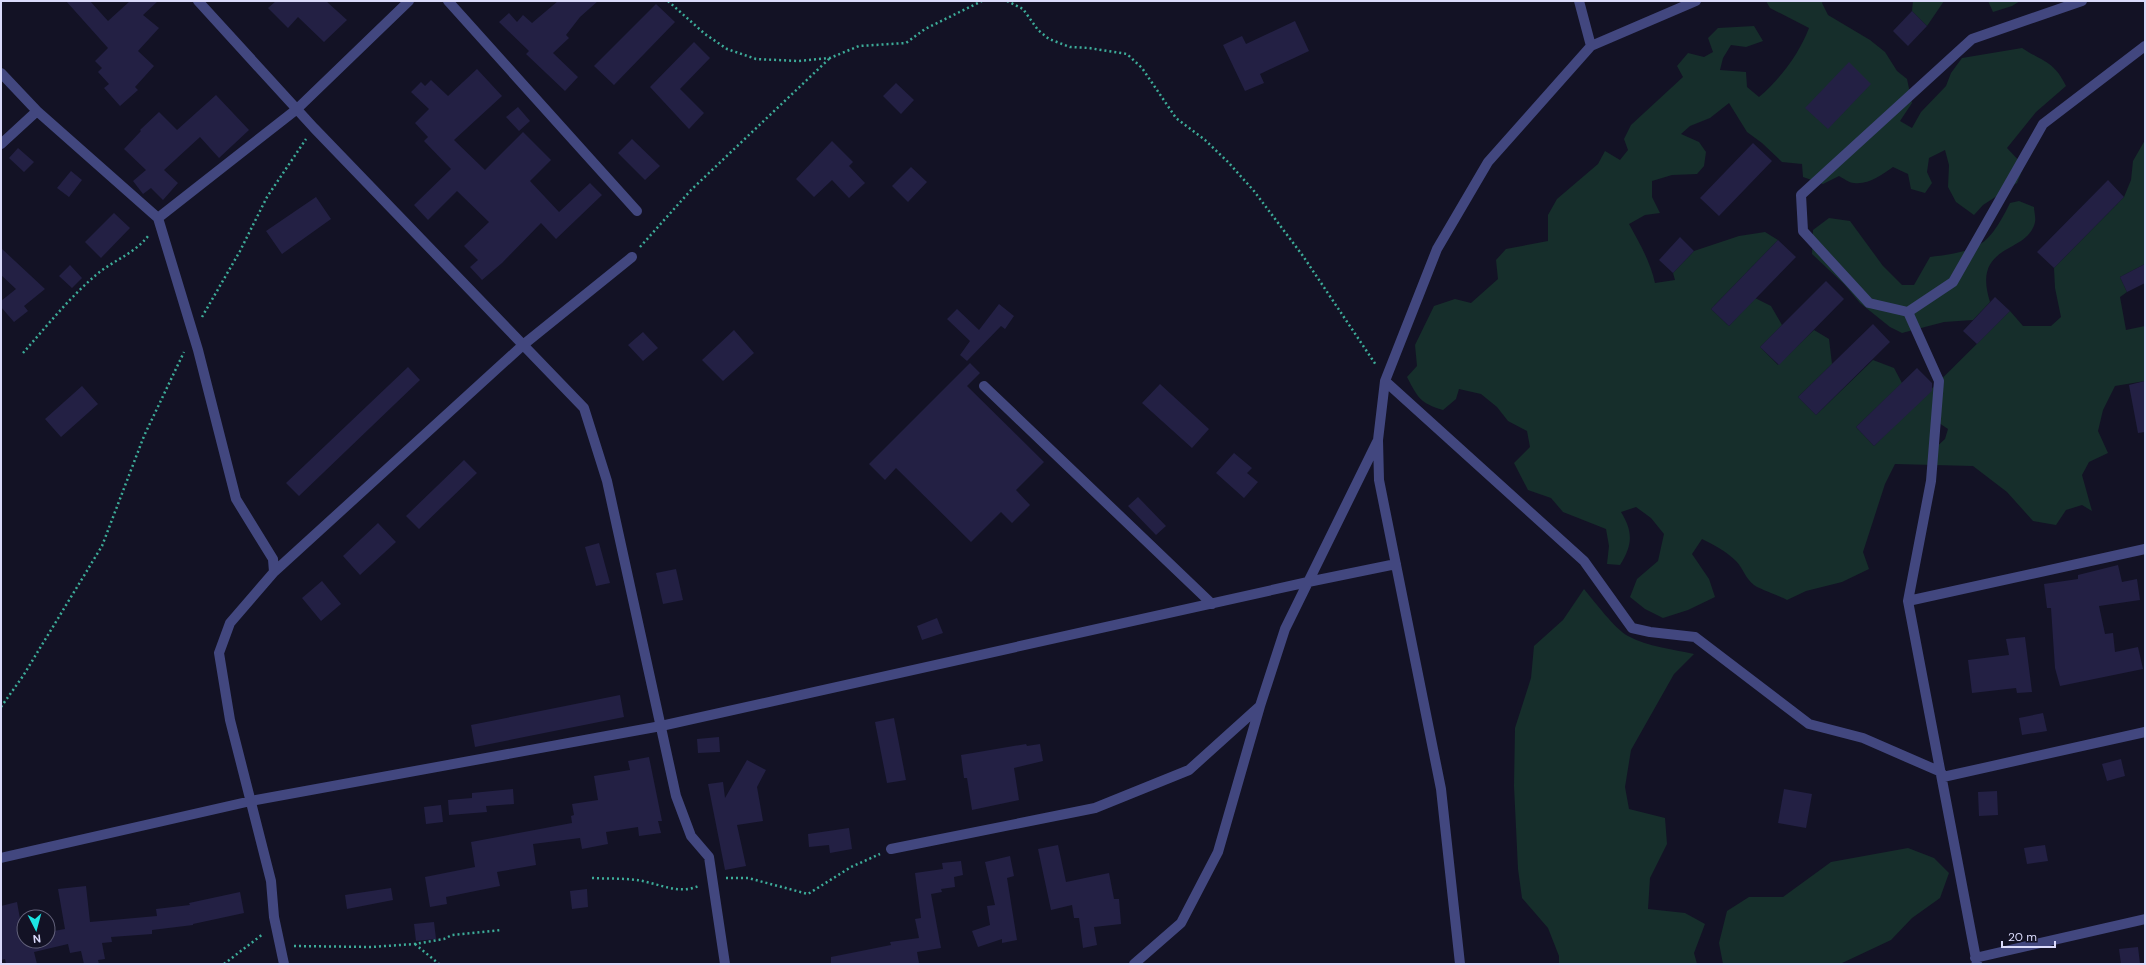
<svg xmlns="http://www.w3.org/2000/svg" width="2146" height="965" font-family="'DM Sans',sans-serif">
  <rect width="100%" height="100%" fill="#131225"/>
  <!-- green -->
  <path fill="#162e2b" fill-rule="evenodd" d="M1766,1h57l-1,2 6,12 42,25 15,12 12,19 10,8 5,24 -12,18 12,7 9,-16 25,-26 5,-13 11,-15 60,-10c21,14 32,13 44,38l-30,26 -29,36 17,18 -7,17 -34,22 -9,10 -18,-13 -8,-15 1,-22 -4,-15 -16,8 -2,14 5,11 -7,10 -14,-4 -3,-15 -15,-7c-11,8 -25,18 -39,16 -5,0 -11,-5 -15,-7l-16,8 -20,-7 -1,-13 -20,-2 -20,-19 -15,-11 -18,-29 -19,15 -20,8 -9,8 18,8 7,10 -2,14 -7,8 -25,1 -20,6v16l8,16 -15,2 -16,9c11,20 21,37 26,59l20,-3 -2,-7 21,-22 45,-15 26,-4 13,8 -67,69 18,17 26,-28 16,8 11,19 -22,22 18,18 36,-35 15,9 3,25 -34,33 18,18 57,-55 21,8 8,15 -46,44 18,19 136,-135 13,15h28l10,-9 -6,-29 -1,-20 70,-71 7,-17 2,-19 12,-21v124l-25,13 7,15 -7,5 6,33 19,-4v55l-30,5 -12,24 -5,21 10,22 -19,9 -7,13 10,36 -10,-6 -16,5 -10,15 -23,-4 -26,-29 -34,-26 -78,-2 -10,20 -22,68 6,17 -27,13 -36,9 -19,9c-7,-4 -30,-12 -33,-15 -9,-7 -11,-17 -18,-24 -10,-10 -22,-16 -34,-22l-10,15 17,25 6,18 -27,13 -25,8 -18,-9 -15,-12 7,-18 21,-18 6,-27 -13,-16 -15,-11 -15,5c12,20 12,32 -1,53l-13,-1 2,-18 -3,-17 -43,-17 -12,-14 -23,-8 -14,-27 16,-16 -3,-16 -19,-10 -11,-14 -16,-13 -22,-5 -3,10 -13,11c-23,-7 -25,-12 -36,-33l10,-11 -2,-21 19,-39 21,-7 16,4 27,-24 -2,-19 10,-11 42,-8v-26l9,-16 41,-35 7,-13 15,9 8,-10 -4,-11 7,-14 52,-48 -6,-11 11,-13 16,4 9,-5 -5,-14 10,-10 36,-2 9,15 -17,6 -15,-2 -8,13 -3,12 26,2 1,15 12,10c22,-19 40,-43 50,-69l-39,-20zM1936,421l12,8 -3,10 -11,10z
    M1913,1h31l-17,25 -15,-15z
    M1988,1h32l-8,5 -19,6z
    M2019,201l15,6c0,4 2,11 1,15 -7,33 -64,20 -45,80l-17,18 -29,2 -42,11 -12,-6 -30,-24 -16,-19 -32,-30 1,-24 16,-12 21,3 33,45 19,19h12l16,-28c15,-2 35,-4 49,-12 14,-8 24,-28 31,-42z
    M1584,589c10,12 31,40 44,47 20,11 45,13 66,18l-20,20 -43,76 -6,37 4,22 36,9 2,26 -17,34 -2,31 37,4 20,11 -11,29 3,11h-138v-8l-11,-28 -26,-30 -4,-29 -4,-83 1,-58 16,-50 3,-32 29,-26z
    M1908,848l26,10 15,15 -9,25 -28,20 -21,22 -51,24h-117l-4,-21 8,-32 22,-14h34l48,-35z"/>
  <!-- building -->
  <path fill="#232044" d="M66,1h24l18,20 22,-20h28l-15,14 16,13 -21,23 16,15 -19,21 3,3 -18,16 -16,-18 5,-4 -11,-12 4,-4 -7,-7 13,-13z
    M276,1h50l21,19 -23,22 -26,-25 -10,11 -20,-20z
    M558,1h40l-18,16 -14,18 3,3 -16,15 25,24 -13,14 -39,-37 3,-3 -30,-29 10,-9 8,9 6,-7 9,8z
    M656,4l19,18 -61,63 -20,-19z
    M1912,11l15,15 -19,20 -15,-15z
    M1295,21l14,30 -49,23 4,9 -19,8 -22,-46 19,-9 4,8z
    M694,42l16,16 -30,31 24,24 -15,16 -39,-42z
    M1849,62l22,22 -43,45 -23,-21z
    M477,69l25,27 -48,44 31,30 38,-38 28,28 -21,21 29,31 31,-29 12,12 -46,44 -15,-16 -39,40 -20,17 -12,-13 8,-7 -14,-14 25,-24 -32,-31 -29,29 -14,-15 37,-36 -27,-28 4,-4 -13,-14 14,-14 -18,-17 10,-10 4,4 6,-6 17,16z
    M896,83l18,17 -13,14 -18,-18z
    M216,95l33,35 -30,28 -19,-21 -36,33 14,13 -15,17 -12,-12 -8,6 -10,-13 13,-11 -22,-21 17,-18 -1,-1 19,-18 18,18z
    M518,107l12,14 -11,10 -13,-14z
    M632,139l28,27 -15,14 -27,-27z
    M832,141l21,21 -4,4 16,17 -16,15 -17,-18 -18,17 -18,-18z
    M1753,143l19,18 -53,55 -19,-18z
    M18,148l16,14 -10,10 -15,-14z
    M911,167l16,15 -19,20 -16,-16z
    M71,171l11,9 -13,17 -12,-9z
    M2108,180l16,17 -70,71 -17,-16z
    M316,197l15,22 -49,35 -16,-23z
    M114,213l16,15 -29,30 -16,-16z
    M1680,237l14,14 -21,22 -14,-13z
    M1778,240l18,17 -67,69 -18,-17z
    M1,248l44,41 -21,17 4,5 -14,11 -13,-15v-6l15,-12 -15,-14z
    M2145,264v19l-18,9 -7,-15z
    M70,265l12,13 -10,10 -13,-12z
    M1826,281l18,18 -65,66 -19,-18z
    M1995,297l15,14 -33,33 -14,-13z
    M999,304l15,12 -9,13 -4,-3 -34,35 -7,-6 10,-14 -23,-22 10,-10 22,21z
    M1873,324l17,18 -74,73 -18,-18z
    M734,330l20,23 -31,28 -21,-21z
    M643,332l15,16 -15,13 -15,-16z
    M970,363l10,10 -13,13 77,76 -28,28 14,15 -18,18 -11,-11 -30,30 -75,-74 -11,12 -16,-16z
    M408,367l12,13 -121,116 -13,-13z
    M1917,368l15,15v8l-58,55 -18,-19z
    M2145,381v51l-7,1 -9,-48z
    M1160,384l49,45 -17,19 -50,-45z
    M82,386l16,18 -37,33 -16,-18z
    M1234,453l18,15 -5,5 11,9 -14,16 -28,-25z
    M464,460l13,13 -58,56 -13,-13z
    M1138,497l28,29 -10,9 -28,-29z
    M378,523l18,19 -36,33 -17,-19z
    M599,543l11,40 -14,3 -11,-39z
    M2118,565l4,17 15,-3 3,21 -41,6 6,28 8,-1 2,19 23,-5 5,22 -83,17 -5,-18 -4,-60h-4l-3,-24 34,-5v-4z
    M676,569l7,31 -20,4 -7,-31z
    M322,581l19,23 -20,17 -19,-23z
    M937,618l6,15 -21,7 -5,-14z
    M2025,637l7,55 -15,1 -1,-5 -44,5 -4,-33 41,-5 -3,-16z
    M620,695l4,22 -149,30 -4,-22z
    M2043,713l4,18 -25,4 -3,-17z
    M894,718l12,62 -19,3 -12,-61z
    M719,737l1,15 -22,1 -1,-14z
    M1026,744l1,2 13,-2 3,17 -29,7 5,32 -47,10 -5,-32h-3l-3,-23z
    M649,757l13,64h-4l3,12 -22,3 -1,-9 -32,5 2,12 -26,5 -2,-11 -47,6 3,21 -39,7 3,14 -54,11 1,7 -17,3 -5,-30 50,-10 -4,-25 101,-19 -1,-7 3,-1 -2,-11 26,-4 -4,-24 36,-6 -2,-9z
    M2121,759l4,17 -18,5 -5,-17z
    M747,760l19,10 -9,17 6,34 -26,4 9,41 -21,4 -17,-86 15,-2 2,16z
    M513,789l1,15 -28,2 1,6 -38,3 -1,-15 24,-2v-5z
    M1784,789l28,5 -6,34 -28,-5z
    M1997,791l1,24 -19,1 -1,-24z
    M441,805l2,17 -17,2 -2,-17z
    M849,828l3,21 -22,4 -1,-8 -20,2 -1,-13z
    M1058,845l8,37 43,-9 5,26h5l2,25 -27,3 3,18 -14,3 -4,-30h-5l-2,-13 -21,5 -13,-61z
    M2045,845l3,16 -21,3 -3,-16z
    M1010,856l4,20 -7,2 10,62 -15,3v-4l-24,8 -6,-16 18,-6 -3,-19 8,-1 -10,-43z
    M961,861l2,14 -9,2 1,10 -14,2 1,3 -11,2 10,54 -24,4 2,11 -9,1h-79v-7l60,-12 -1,-3 29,-4 -4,-19 6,-1 -6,-45 28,-4 -1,-6z
    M86,886l4,36 67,-6 -1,-7 34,-4 -1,-2 51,-11 4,21 -51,11v1l-41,5v4l-41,3 1,5 -10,1 3,16 -7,1 1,4h-15l-3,-13 -11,2 -2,-9 -34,8 3,12h-31l-1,-5 -4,1v-54l16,-4 7,39h24v-9l17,-3 -7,-40z
    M391,888l2,12 -46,9 -2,-14z
    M587,889l1,18 -16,2 -2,-18z
    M434,922l2,17 -20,2 -2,-17z
    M2138,947l2,17h-19l-2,-15z"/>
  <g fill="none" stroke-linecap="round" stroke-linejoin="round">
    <!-- path -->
    <path stroke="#3dac99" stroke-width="2.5" stroke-dasharray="2 3" stroke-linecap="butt" d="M668,1l37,33 22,15 29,10 42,2 32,-3 29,-12 47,-3 19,-14 57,-28
      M1007,1l16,8 15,21 11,9 21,8 19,1 38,6 15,14 34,50 29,22 23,22 26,29 49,65 73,109
      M640,247l51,-57 139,-132
      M202,317l38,-66 27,-54 39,-58
      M23,353c23,-26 46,-55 73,-78 19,-16 37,-20 53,-40
      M1,707l22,-31 79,-130 42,-110 40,-84
      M592,878c15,1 30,0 45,2 21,3 43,16 63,5
      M726,878h22l60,16 43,-27 29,-13
      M415,944l24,20
      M294,946l77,1 44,-3 29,-5 8,-4 49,-5
      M224,964l39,-30"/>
    <!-- minor -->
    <path stroke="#42477f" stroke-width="10" d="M198,1l116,127 270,280 23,73 69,315 15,40 18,21 16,107
      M448,1l189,210
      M1579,1l12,45
      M2082,1l-110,38 -171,156 2,36 66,72 39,9 45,-30 90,-158 102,-78
      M1,73l36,38 121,107 40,132 38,149 37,60 1,13 -44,51 -11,30 11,67 41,161 3,36 10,47
      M1,144l36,-33
      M158,218l139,-109 112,-108
      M1908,312l31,69 -8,100 -23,120 69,363
      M1385,381l199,180 48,67 18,4 45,5 114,87 54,14 78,34
      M984,386l228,218
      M274,572l249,-227 109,-88
      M1908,601l237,-52
      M1943,777l202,-45
      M891,849l204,-41 94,-38 71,-64
      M1,858l250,-57 410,-75 647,-144 88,-18
      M1975,958l170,-39
      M1134,964l47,-41 37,-71 42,-146 25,-77 92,-187
      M1460,964l-19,-175 -62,-309 -1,-40 7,-59 52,-132 51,-87 103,-116 105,-45"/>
  </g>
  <!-- border -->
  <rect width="2146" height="965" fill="none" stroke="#dadafb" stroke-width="4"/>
  <!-- north arrow -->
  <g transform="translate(36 929) rotate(174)"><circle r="19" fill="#131225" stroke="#63627b"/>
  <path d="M0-3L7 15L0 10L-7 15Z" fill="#1ce5e4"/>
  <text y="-6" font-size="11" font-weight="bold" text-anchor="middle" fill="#dadafb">N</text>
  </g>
  <!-- scale -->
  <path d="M2002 941v6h53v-6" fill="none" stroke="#dadafb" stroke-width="2"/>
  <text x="2008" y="941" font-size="12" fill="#dadafb" stroke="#131225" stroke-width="3" paint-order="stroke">20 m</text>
</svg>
